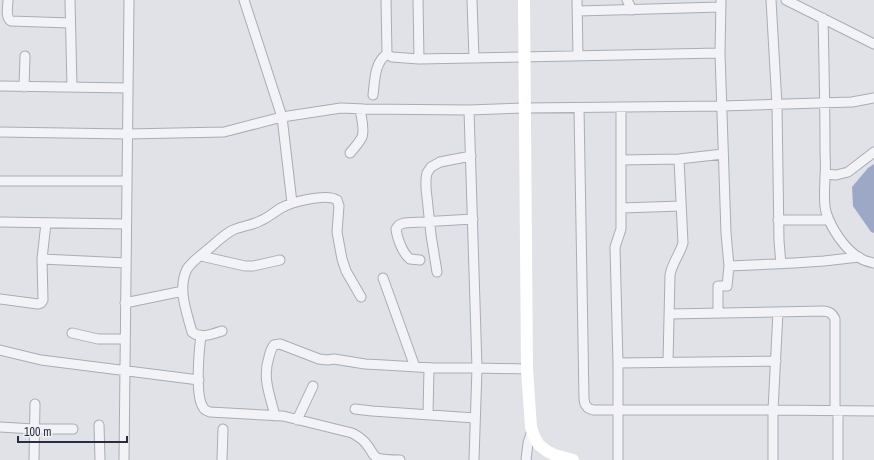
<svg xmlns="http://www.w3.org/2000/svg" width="874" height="460" font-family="'Archivo Narrow',sans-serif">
  <rect width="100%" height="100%" fill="#e0e2e8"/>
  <!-- water -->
  <path fill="#9da8c7" d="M874,164v69l-3,-1 -18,-26 -1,-19 16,-19z"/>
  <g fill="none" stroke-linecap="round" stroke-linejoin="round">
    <defs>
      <path id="street" d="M8,0c0,7 -3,17 3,21l59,2
        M70,0l2,87
        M244,0l38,117 10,86
        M386,0l1,54 5,3 27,2
        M418,0l1,59 301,-6
        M472,0l2,58
        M577,0l1,56
        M627,0l5,10
        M771,0l6,105 2,136 2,23
        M786,0l88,44
        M578,11l143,-4
        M823,18c1,44 2,87 2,131 0,9 1,18 0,27 0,13 -2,23 1,36 5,16 19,38 34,46 4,3 9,4 14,5
        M0,86l128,2
        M24,87l1,-31
        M373,95c2,-14 1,-32 14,-41
        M579,108l5,291 1,5 3,4 5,2h180l101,1
        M469,110l8,258 50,1
        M0,132l127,2 97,-2 58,-15 59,-9 23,1 105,1 56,-2 197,-2 130,-4 22,-4
        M350,153c4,-5 9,-10 12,-16 3,-8 -1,-20 -2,-28
        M621,160l58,-1 44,-5
        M825,174l11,1 12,-3 26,-20
        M0,181h127
        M621,208l60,-2
        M778,220h51
        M0,222l126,2
        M201,256l44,10h8l27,-6
        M42,259l84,4
        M420,260l-10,-1c-7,-5 -13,-21 -14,-30l3,-4 5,-2 69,-4
        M729,266l65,-3 30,-2 35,-4
        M437,272l-6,-37 -5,-47v-9l1,-6 4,-6 9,-5 31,-6
        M383,278l32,89
        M0,299l38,5 3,-1 2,-3 -1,-41 4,-36
        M125,303l58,-12
        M718,313v-27h9l2,-20 -3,-33 -6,-180 1,-53
        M669,314l155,-3c6,1 8,2 11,8v91
        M222,331c-9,3 -22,8 -30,1 -5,-19 -15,-43 -5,-63 6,-9 17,-16 25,-23 6,-5 12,-11 19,-15 9,-5 20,-5 29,-10 8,-3 14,-9 21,-13 10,-6 46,-15 56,-8l2,6 -2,26 5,27 4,12 15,26
        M72,333l26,6h27
        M201,336c-2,14 -6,60 2,71 1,3 4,4 7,5l73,4 69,17c6,3 11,6 15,12 4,4 5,10 10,13 6,2 16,2 23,2
        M0,350l41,10 158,20
        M668,362l2,-87c2,-12 10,-21 13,-32l-4,-84
        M618,363l158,-2
        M355,409l17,2 103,7
        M428,414l1,-46
        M275,416c-5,-21 -13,-38 -6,-59 1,-5 2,-8 5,-12l6,-1 39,15 9,1 6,-1 31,5 19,1 50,3h43l-3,92
        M297,420l16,-34
        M99,425l1,35
        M0,427l34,2h39
        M34,460l1,-56
        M124,460l5,-460
        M222,460l1,-31
        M526,460l2,-17 4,-12
        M618,460v-97l-3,-116 6,-18v-122
        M773,460v-50l5,-98
        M838,460v-49"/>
    </defs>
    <!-- street casing -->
    <use href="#street" stroke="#a9acb5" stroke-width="11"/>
    <!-- street -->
    <use href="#street" stroke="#f3f3f7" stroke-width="9"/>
    <!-- secondary -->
    <path stroke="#fff" stroke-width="12" d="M524,0l3,369 4,58 3,9 5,9 8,6 8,4 18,5"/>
  </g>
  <!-- scale -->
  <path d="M18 436v6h109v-6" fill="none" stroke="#2a2d3f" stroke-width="2"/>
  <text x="24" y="436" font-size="12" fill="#2a2d3f" stroke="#f0f1f6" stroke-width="3" paint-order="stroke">100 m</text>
</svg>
